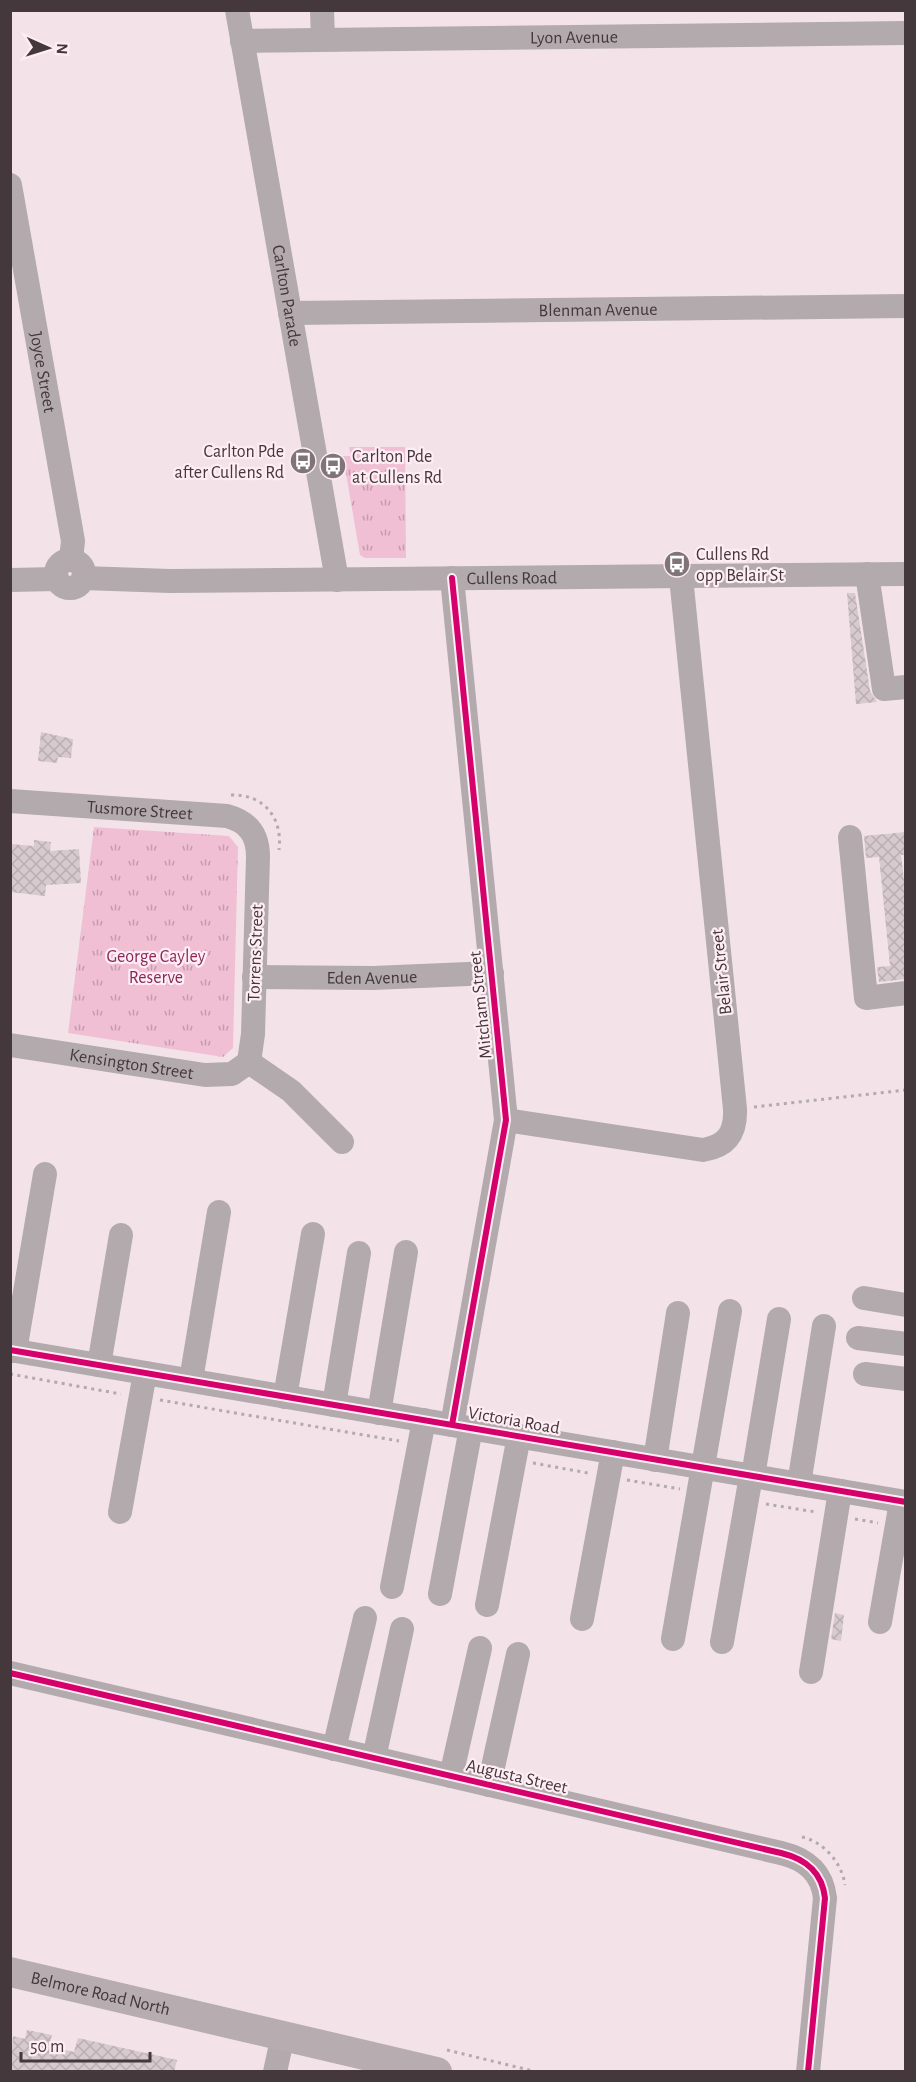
<svg xmlns="http://www.w3.org/2000/svg" width="916" height="2082" font-family="'Alegreya Sans',sans-serif">
  <defs>
    <pattern id="park-tufts" width="24" height="20" patternUnits="userSpaceOnUse" patternTransform="scale(1.5)"><rect width="24" height="20" fill="#f0bfd4"/><path d="M3 7l-1-3M5 7V3M7 7l1-3M15 17l-1-3M17 17v-4M19 17l1-3" fill="none" stroke="#c49cad"/></pattern>
    <pattern id="building-cross-hatch" width="8" height="8" patternUnits="userSpaceOnUse" patternTransform="scale(1.5)"><rect width="8" height="8" fill="#d7cacf"/><path d="M0 0l8 8M0 8l8-8" fill="none" stroke="#baaeb3"/></pattern>
  </defs>
  <rect width="100%" height="100%" fill="#f3e3e9"/>
  <!-- park -->
  <path fill="url(#park-tufts)" d="M349,447h56l1,111h-41l-5,-3 -17,-99h8z
    M94,827l135,9 9,11 -5,201 -10,9 -155,-24z"/>
  <!-- building -->
  <path fill="url(#building-cross-hatch)" d="M847,593h8l15,98 7,11 -21,2z
    M41,732l32,7 -2,19 -13,-1 -1,6 -19,-2z
    M906,832v23h-5l5,42v82l-27,3 -2,-15 13,-1 -11,-109 -13,1 -2,-22z
    M34,840l17,2 -1,9 29,-2 2,34 -35,2 -1,11 -35,-4v-48l24,2z
    M835,1613l9,2 -3,26 -10,-2z
    M27,2030l25,5 -3,11 25,6 4,-14 99,22 -3,12h-164l3,-36 12,3z"/>
  <g fill="none" stroke-linecap="round" stroke-linejoin="round">
    <!-- path -->
    <path stroke="#b2aaad" stroke-width="3" stroke-dasharray="3 4.5" stroke-linecap="butt" d="M231,795c33,-1 52,23 48,55
      M754,1107l152,-17
      M10,1374l111,20
      M160,1400l239,41
      M533,1463l55,10
      M627,1480l53,9
      M766,1504l50,8
      M855,1519l23,4
      M802,1837c22,5 40,26 43,48
      M447,2050l90,22"/>
    <!-- minor -->
    <g stroke="#b2aaad" stroke-width="24">
      <path id="s1" d="M237,10l100,570"/>
      <path d="M322,10l1,29"/>
      <path id="s2" d="M242,41l664,-8"/>
      <path id="s3" d="M10,185l63,356 -2,19"/>
      <path id="s4" d="M290,313l616,-7"/>
      <circle cx="70" cy="574" r="14"/>
      <path d="M867,574l17,115 22,-2"/>
      <path id="s5" d="M83,578l87,3 736,-7"/>
      <path d="M10,580l47,-1"/>
      <path id="s6" d="M10,801l217,15c22,6 31,19 31,41l-5,177 -4,28"/>
      <path d="M850,837l16,161 40,-5"/>
      <path id="s7" d="M254,977l119,1 119,-5"/>
      <path id="s8" d="M10,1045l195,30 27,-1 17,-12"/>
      <path d="M249,1062l42,29 51,51"/>
      <path d="M506,1120l197,30c24,-4 33,-17 32,-41l-54,-532"/>
      <path d="M864,1298l42,7"/>
      <path d="M858,1338l48,6"/>
      <path d="M10,1350l896,152"/>
      <path d="M15,1351l30,-177"/>
      <path d="M99,1365l22,-130"/>
      <path d="M865,1374l41,5"/>
      <path d="M191,1380l28,-168"/>
      <path d="M285,1397l28,-163"/>
      <path d="M334,1405l25,-152"/>
      <path d="M379,1413l27,-161"/>
      <path d="M452,1425l54,-305 -54,-542"/>
      <path d="M655,1460l23,-147"/>
      <path d="M753,1476l26,-157"/>
      <path d="M799,1484l25,-158"/>
      <path d="M120,1512l25,-139"/>
      <path d="M392,1587l32,-167"/>
      <path d="M440,1594l31,-166"/>
      <path d="M487,1605l32,-169"/>
      <path d="M582,1619l31,-167"/>
      <path d="M880,1622l21,-120"/>
      <path d="M673,1639l57,-328"/>
      <path d="M722,1642l29,-166"/>
      <path d="M811,1672l29,-181"/>
      <path d="M10,1673l771,180c25,6 41,19 44,45l-17,174"/>
      <path d="M334,1749l31,-131"/>
      <path d="M374,1758l28,-129"/>
      <path d="M451,1776l29,-128"/>
      <path d="M489,1785l29,-131"/>
      <path d="M275,2072l8,-37"/>
    </g>
    <!-- major -->
    <path stroke="#b7acb0" stroke-width="30" id="s9" d="M10,1972l427,100"/>
    <defs>
      <path id="cycleway" d="M10,1350l896,152
        M452,1425l54,-305 -54,-542
        M10,1673l771,180c25,6 41,19 44,45l-17,174"/>
    </defs>
    <!-- cycleway casing -->
    <use href="#cycleway" stroke="#ffedf4" stroke-width="10"/>
    <!-- cycleway -->
    <use href="#cycleway" stroke="#d6006c" stroke-width="6"/>
  </g>
  <!-- icons -->
  <defs>
    <symbol id="bus-disc" viewBox="-11 -11 22 22"><circle r="9.5" fill="#817479" stroke="#ffedf4"/><path d="M-5-6H5V4H4V6H2V4H-2V6H-4V4H-5ZM-3.5-4V0h7V-4ZM-3.5 1.2v1.5H-2V1.2ZM2 1.2v1.5H3.5V1.2Z" fill="#fff"/></symbol>
  </defs>
  <g fill-rule="evenodd">
    <use href="#bus-disc" x="288" y="446" width="30" height="30"/>
    <use href="#bus-disc" x="318" y="451" width="30" height="30"/>
    <use href="#bus-disc" x="662" y="549" width="30" height="30"/>
  </g>
  <g text-anchor="middle" stroke-width="4.5" stroke-linejoin="round" paint-order="stroke">
    <!-- street labels -->
    <g font-size="18" fill="#44383d" stroke="#ffedf4">
      <text dy="6" stroke="none"><textPath href="#s2" startOffset="332">Lyon Avenue</textPath></text>
      <text dy="6" stroke="none"><textPath href="#s1" startOffset="290">Carlton Parade</textPath></text>
      <text dy="6" stroke="none"><textPath href="#s4" startOffset="308">Blenman Avenue</textPath></text>
      <text dy="6" stroke="none"><textPath href="#s3" startOffset="190">Joyce Street</textPath></text>
      <text dy="6" stroke="none"><textPath href="#s5" startOffset="429">Cullens Road</textPath></text>
      <text dy="6" stroke="none"><textPath href="#s6" startOffset="130">Tusmore Street</textPath></text>
      <text transform="translate(255 953) rotate(-88)" y="6">Torrens Street</text>
      <text transform="translate(721 972) rotate(-96)" y="6">Belair Street</text>
      <text dy="6" stroke="none"><textPath href="#s7" startOffset="118">Eden Avenue</textPath></text>
      <text transform="translate(480 1005) rotate(-96)" y="6">Mitcham Street</text>
      <text dy="6" stroke="none"><textPath href="#s8" startOffset="123">Kensington Street</textPath></text>
      <text transform="translate(514 1420) rotate(10)" y="6">Victoria Road</text>
      <text transform="translate(517 1776) rotate(13)" y="6">Augusta Street</text>
      <text dy="6" stroke="none"><textPath href="#s9" startOffset="93">Belmore Road North</textPath></text>
    </g>
    <!-- poi labels -->
    <g font-size="18" fill="#44383d" stroke="#ffedf4" text-anchor="start">
      <text x="284" y="457" text-anchor="end">Carlton Pde<tspan x="284" dy="21">after Cullens Rd</tspan></text>
      <text x="352" y="462">Carlton Pde<tspan x="352" dy="21">at Cullens Rd</tspan></text>
      <text x="696" y="560">Cullens Rd<tspan x="696" dy="21">opp Belair St</tspan></text>
    </g>
    <!-- park labels -->
    <g font-size="18" fill="#89285c" stroke="#ffedf4">
      <text x="156" y="962">George Cayley<tspan x="156" dy="21">Reserve</tspan></text>
    </g>
  </g>
  <!-- border -->
  <rect width="916" height="2082" fill="none" stroke="#44383d" stroke-width="24"/>
  <!-- north arrow -->
  <g transform="translate(48 48) rotate(93)" stroke="#ffedf4" stroke-width="4.5" paint-order="stroke">
  <path d="M0-4.5L10 22L0 15L-10 22Z" fill="#44383d"/>
  <text y="-9" font-size="16" font-weight="bold" text-anchor="middle" fill="#44383d">N</text>
  </g>
  <!-- scale -->
  <path d="M21 2052v9h129v-9" fill="none" stroke="#44383d" stroke-width="3"/>
  <text x="30" y="2052" font-size="18" fill="#44383d" stroke="#ffedf4" stroke-width="4.5" paint-order="stroke">50 m</text>
</svg>
